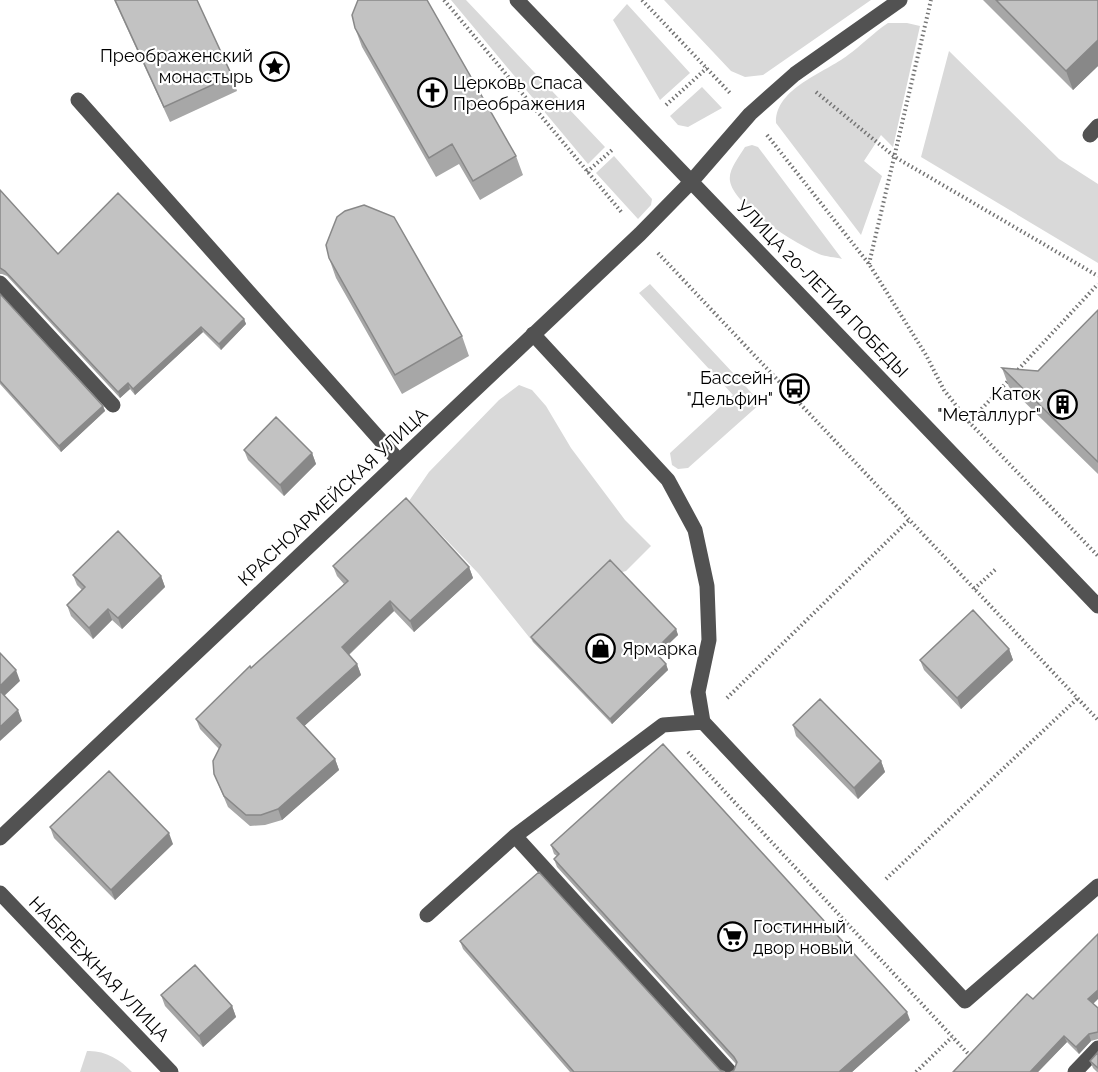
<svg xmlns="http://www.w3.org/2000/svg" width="1098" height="1072" font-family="Raleway,sans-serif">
  <rect width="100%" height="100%" fill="#fff"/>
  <!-- green -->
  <path fill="#d9d9d9" d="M451,0h15l139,147 -17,17z
    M664,0h207l-108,75 -18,2 -14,-6z
    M627,4l63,69 -30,27 -47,-80z
    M888,23h19l13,3 -27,121 -12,-12 -17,26 18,15 -21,59 -85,-112c-1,-35 49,-50 72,-68 14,-10 25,-22 40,-32z
    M949,51l110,108 39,25v79l-177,-106z
    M702,87l20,21 -34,19 -10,-2 -8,-9z
    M752,145l6,2 84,112c-7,-2 -16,-2 -23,-5 -23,-10 -85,-48 -89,-73 -2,-11 9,-24 15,-34z
    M614,156l38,43 -1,6 -13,14 -42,-46z
    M650,284l111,119 -73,65 -10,1 -6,-4 -2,-12 63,-58 -94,-102z
    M519,385l13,5 14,16 25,42 54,72 26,26 -25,25 -7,2 -8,-7 -78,76 -55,-69 -69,-72 20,-29 70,-72z
    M87,1051c17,-1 33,8 45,21h-52z"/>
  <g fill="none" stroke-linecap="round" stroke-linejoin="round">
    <!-- path -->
    <path stroke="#747474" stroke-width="4" stroke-dasharray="1.5 3" stroke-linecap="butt" d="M444,0l179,214
      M642,0l88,93
      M816,92l79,65 203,119
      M666,105l41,-37
      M767,135l102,129 57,91 18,35 25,32 129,134
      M587,172l25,-22
      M658,253l440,467
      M869,264l62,-264
      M1015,373l83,-89
      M969,422l41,-43
      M974,589l22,-20
      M727,698l182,-178
      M688,752l285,307
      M886,879l192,-181
      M916,1072l36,-35"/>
    <!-- minor -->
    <path stroke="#525252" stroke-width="15" d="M517,0l581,606
      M78,100l321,361
      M1090,135l8,-9
      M0,283l113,122
      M533,334l135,146 27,50 12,56 2,54 -11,52 5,30 262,279 133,-115
      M515,836l215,236
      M0,838l640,-604 51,-52 59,-68 45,-40 105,-74
      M0,893l171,179
      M427,915l88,-79 148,-111 40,-3
      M1075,1072l23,-24"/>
  </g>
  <!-- wall -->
  <path fill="#a7a7a7" d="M114,0h83l35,76 5,15 -67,31z
    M983,0h115v66l-25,24z
    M355,28l161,128 7,19 -43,25 -21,-36 -23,13 -74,-130z
    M0,190l58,64 186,65 2,5 -25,26 -18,-18 -68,63 -5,-6 -10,9 -113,-122 -5,-2h-2z
    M329,258l133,78 7,20 -67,38 -66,-116z
    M0,294l103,112 2,5 -44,41 -61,-68z
    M1098,310v164l-89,-87 -7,-19 36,3z
    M244,450l68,3 4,11 -32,32 -36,-36z
    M333,566l136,1 4,11 -59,54 -20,-21 -45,44 8,9 4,11 -57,51 31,33 4,11 -57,50 -17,5 -15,1 -22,-19 -14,-33 5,-25 -19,-20 -4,-10 148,-135 -7,-8z
    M73,575l88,1 4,11 -43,42 -10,-9 -19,19 -22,-23 -4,-11 15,-15 -5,-5z
    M676,629l2,6 -21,20 9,9 2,6 -56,54 -79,-82 -2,-5z
    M1009,649l4,11 -52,49 -37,-39 -4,-10z
    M793,725l88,36 4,11 -27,27 -62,-63z
    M50,827l123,17 -58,56 -61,-62z
    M551,845l359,175 -58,52h-121l3,-2 2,-6 -179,-197 -3,-8 3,-3 -3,-2z
    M460,941l260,129 5,2h-155l-107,-123z
    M161,995l71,11 4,11 -33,30 -38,-41z
    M1093,1004l5,4v31l-7,2 -12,13 -12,-12 -29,30h-85z
    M1098,1052v20h-1l-4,-4 -3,-7z"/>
  <!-- shaded-wall -->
  <path fill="#888" d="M1098,40v26l-25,24 -7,-19z
    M244,319l2,5 -25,26 -2,-6z
    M201,327l2,5 -68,63 -2,-6z
    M128,383l2,6 -10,9 -2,-6z
    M103,406l2,5 -44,41 -2,-6z
    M312,453l4,11 -32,32 -4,-11z
    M469,567l4,11 -59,54 -4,-11z
    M161,576l4,11 -43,42 -4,-11z
    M390,601l4,10 -49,47 -3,-11z
    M108,609l4,11 -19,19 -4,-11z
    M676,629l2,6 -22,21 -2,-5z
    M1009,649l4,11 -52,49 -4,-11z
    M357,664l4,11 -60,54 -4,-11z
    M666,664l2,6 -56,54 -2,-5z
    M16,670l4,11 -19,18 -1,-3v-10z
    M18,710l4,11 -22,20v-14z
    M335,759l4,11 -57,50 -4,-11z
    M881,761l4,11 -27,27 -4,-11z
    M169,833l4,11 -58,56 -4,-10z
    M1098,990v9l-7,7 -3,-7z
    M232,1006l4,11 -33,30 -4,-11z
    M907,1012l3,8 -58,52h-13z
    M1089,1034l2,7 -12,13 -3,-7z
    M1064,1036l3,6 -29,30h-8z"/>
  <!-- building -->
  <path fill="#c2c2c2" stroke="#888" stroke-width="1.5" d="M115,0h82l35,76 -68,31z
    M358,0h69l89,156 -43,25 -21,-37 -23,14 -74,-130 -3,-13z
    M996,0h102v40l-32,31z
    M0,190l58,64 60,-61 126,126 -25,25 -18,-17 -68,62 -5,-6 -10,9 -113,-121 -5,-3z
    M364,205l30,12 68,119 -67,39 -66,-117 -3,-13 11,-28 8,-6z
    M0,294l103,112 -44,40 -59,-65z
    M1098,310v152l-96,-94 36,3z
    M276,417l36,36 -32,32 -36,-35z
    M406,498l63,69 -59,54 -20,-20 -48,46 15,17 -60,54 38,41 -57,50 -17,6h-15l-22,-19 -10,-22 -1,-13 8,-16 -25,-26 54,-53 1,2 97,-87 -15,-15z
    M118,531l43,45 -43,42 -10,-9 -19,19 -22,-23 18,-18 -12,-12z
    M610,560l66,69 -22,22 12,13 -56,55 -79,-82z
    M973,610l36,39 -52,49 -37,-38z
    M0,653l16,17 -16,16z
    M0,691l18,19 -18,17z
    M820,699l61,62 -27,27 -61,-63z
    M663,744l244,268 -68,60h-108l3,-2 3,-8 -3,-5 -180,-198 5,-5 -8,-9z
    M109,771l60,62 -58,57 -61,-63z
    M539,872l181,198 5,2h-151l-114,-131z
    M1098,934v56l-10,9 10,9v24l-9,2 -13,13 -12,-11 -34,36h-77l74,-78 6,5z
    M195,965l37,41 -33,30 -38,-41z
    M1098,1052v16l-8,-7z"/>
  <!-- icons -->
  <defs>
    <symbol id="sight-ring" viewBox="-11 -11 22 22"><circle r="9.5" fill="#fff" stroke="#000" stroke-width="1.5"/><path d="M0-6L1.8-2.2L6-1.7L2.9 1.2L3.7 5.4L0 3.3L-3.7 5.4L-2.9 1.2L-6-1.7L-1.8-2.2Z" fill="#000"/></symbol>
    <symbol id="church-ring" viewBox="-11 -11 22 22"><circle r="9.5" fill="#fff" stroke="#000" stroke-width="1.5"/><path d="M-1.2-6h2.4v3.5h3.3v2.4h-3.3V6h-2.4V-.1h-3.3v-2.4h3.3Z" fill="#000"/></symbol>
    <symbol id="bus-ring" viewBox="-11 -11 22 22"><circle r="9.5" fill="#fff" stroke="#000" stroke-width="1.5"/><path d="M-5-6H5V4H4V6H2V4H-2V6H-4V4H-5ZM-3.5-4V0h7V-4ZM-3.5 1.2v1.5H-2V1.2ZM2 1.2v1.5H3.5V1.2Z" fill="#000"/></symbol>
    <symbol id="building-ring" viewBox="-11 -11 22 22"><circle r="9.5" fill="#fff" stroke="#000" stroke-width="1.5"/><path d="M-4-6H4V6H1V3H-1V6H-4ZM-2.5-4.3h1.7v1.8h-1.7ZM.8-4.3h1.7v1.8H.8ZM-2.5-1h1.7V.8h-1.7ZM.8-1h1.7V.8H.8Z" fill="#000"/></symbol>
    <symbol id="shop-ring" viewBox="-11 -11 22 22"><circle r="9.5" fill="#fff" stroke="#000" stroke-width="1.5"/><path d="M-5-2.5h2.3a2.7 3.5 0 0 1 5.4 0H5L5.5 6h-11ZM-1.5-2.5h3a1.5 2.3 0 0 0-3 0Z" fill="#000"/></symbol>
    <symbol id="supermarket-ring" viewBox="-11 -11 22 22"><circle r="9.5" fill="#fff" stroke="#000" stroke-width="1.5"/><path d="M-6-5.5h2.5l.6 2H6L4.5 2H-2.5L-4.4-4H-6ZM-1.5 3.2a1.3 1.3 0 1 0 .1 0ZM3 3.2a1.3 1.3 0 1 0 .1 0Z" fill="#000"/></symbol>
  </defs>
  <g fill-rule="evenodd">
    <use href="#sight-ring" x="258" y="50" width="33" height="33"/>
    <use href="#church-ring" x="416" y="76" width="33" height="33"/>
    <use href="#bus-ring" x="778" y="372" width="33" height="33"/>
    <use href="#building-ring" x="1046" y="388" width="33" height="33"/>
    <use href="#shop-ring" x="584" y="632" width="33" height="33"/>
    <use href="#supermarket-ring" x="716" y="920" width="33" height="33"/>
  </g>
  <g text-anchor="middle" stroke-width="4.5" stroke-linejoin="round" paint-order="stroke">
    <!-- poi labels -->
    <g font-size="18" fill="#000" stroke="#fff" text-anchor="end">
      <text x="253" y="62">Преображенский<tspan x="253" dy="21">монастырь</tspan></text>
      <text x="453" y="89" text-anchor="start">Церковь Спаса<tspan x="453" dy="21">Преображения</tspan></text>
      <text x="773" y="384">Бассейн<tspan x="773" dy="21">"Дельфин"</tspan></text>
      <text x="1041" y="400">Каток<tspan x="1041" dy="21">"Металлург"</tspan></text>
      <text x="622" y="655" text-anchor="start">Ярмарка</text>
      <text x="753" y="933" text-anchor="start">Гостинный<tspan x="753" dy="21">двор новый</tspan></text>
    </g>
    <!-- street labels -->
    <g font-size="18" fill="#000" stroke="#fff">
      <text transform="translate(822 289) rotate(46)" y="6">УЛИЦА 20-ЛЕТИЯ ПОБЕДЫ</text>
      <text transform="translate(333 497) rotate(-43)" y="6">КРАСНОАРМЕЙСКАЯ УЛИЦА</text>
      <text transform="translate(99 969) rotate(46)" y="6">НАБЕРЕЖНАЯ УЛИЦА</text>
    </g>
  </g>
</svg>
